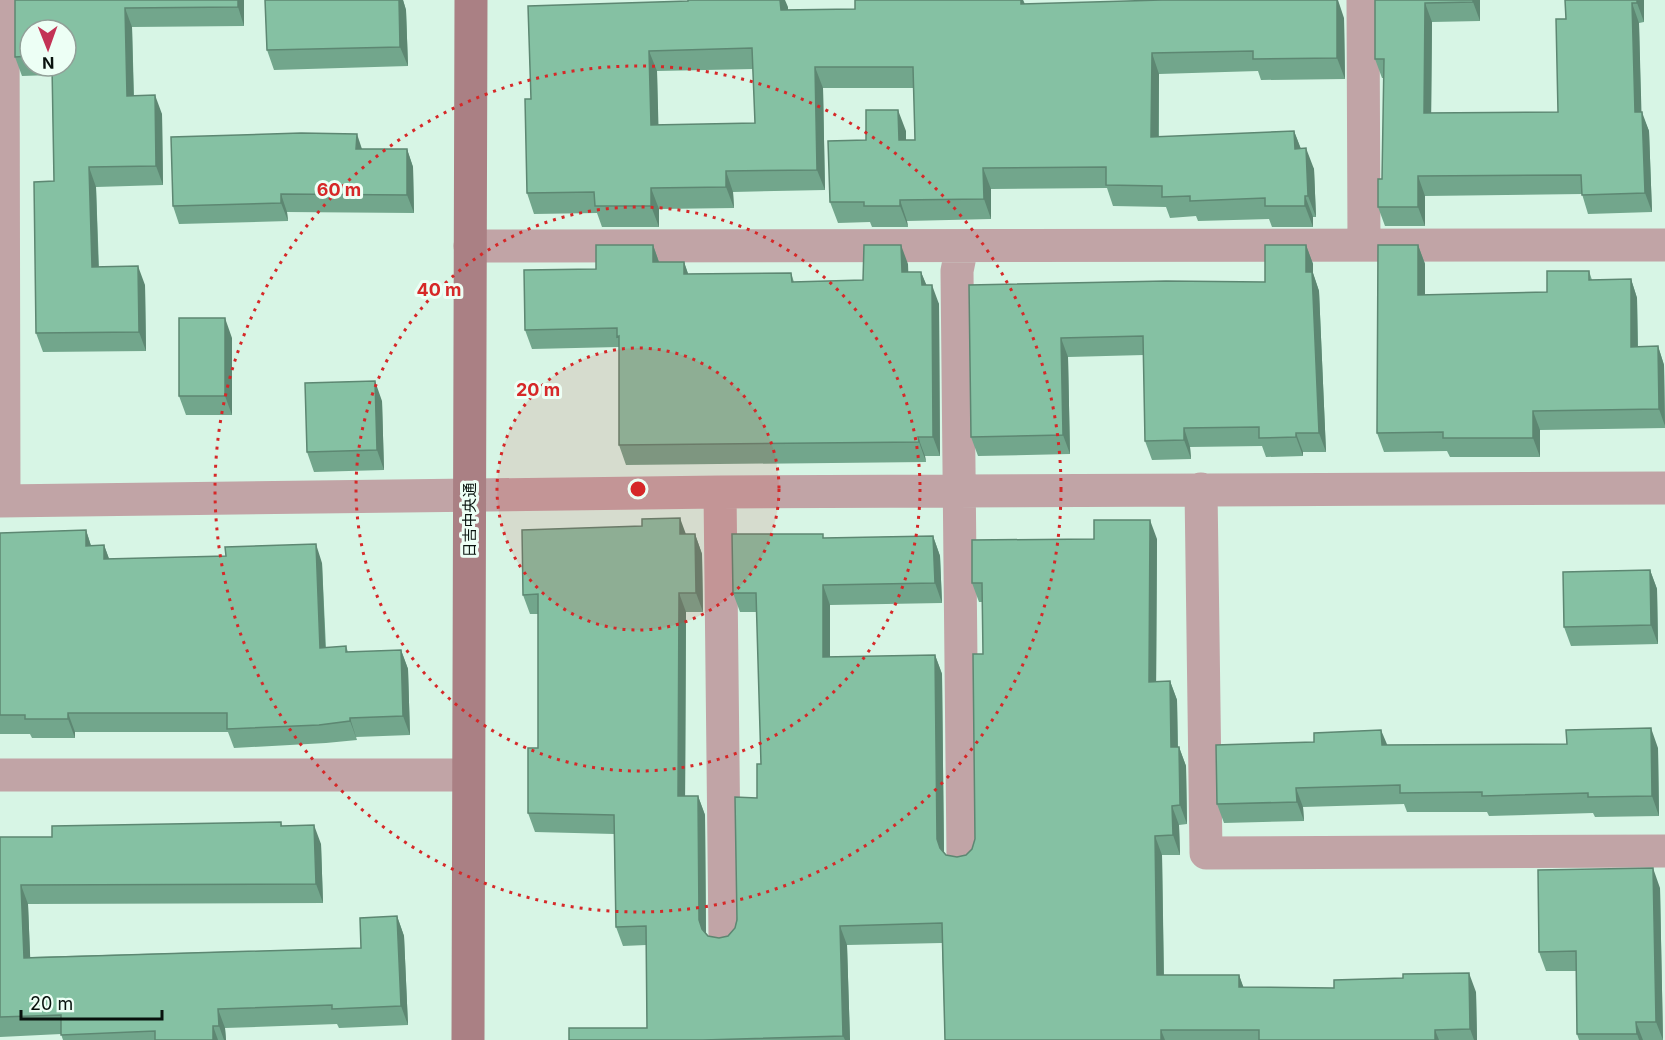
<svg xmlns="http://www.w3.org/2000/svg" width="1665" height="1040" font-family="Inter,'Noto Sans JP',sans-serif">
  <rect width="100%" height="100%" fill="#d7f5e5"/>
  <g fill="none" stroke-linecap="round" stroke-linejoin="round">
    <!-- street -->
    <path stroke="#c1a4a6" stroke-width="33" d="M3,0l1,501
      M1363,0l1,245
      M470,246l1195,-1
      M962,246l-5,25 6,587
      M1201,489l5,364 459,-2
      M720,492l5,447
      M0,501l720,-9 945,-4
      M0,775h467"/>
    <!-- secondary -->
    <path stroke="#aa8084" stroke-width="33" d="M468,1040l3,-1040"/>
  </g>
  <!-- wall -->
  <path fill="#72a68c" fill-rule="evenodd" d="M15,0h229v26l-112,1 2,68 28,19 1,71 -67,2 3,80 46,18 1,66 -103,1 -7,-19 18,-152 -2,-106 -30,1 -7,-19zM30,30l36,36h-36z
    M265,0h138l3,10 2,56 -134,4 -7,-20z
    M855,0h168l2,4 319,14 1,61 -84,1 -3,-9 -99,3v63l135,-6 7,18 13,20 2,48h-3v10h-41l-3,-8 -71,2 -2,-5 -26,2 -4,-11 -53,-1 -6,-18 -116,1v30l-84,2 1,6h-36l-2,-5 -32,1 -8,-21 36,-62 40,-9v9h9l-1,-52h-91l2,102 -92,2 1,16 -75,1v18h-57l-5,-14 -63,1 -7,-21 4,-94 -3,-93 260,1v3l67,-1zM753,69l2,54 -97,2 -1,-54z
    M1375,0h105v21l-48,1 -1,91 127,-1 8,-93 78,-19v22l-5,1 2,89 8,19 3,81 -64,2 -6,-20 -157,2v30h-40l-7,-19 4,-28 2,-101h-2l-7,-19z
    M362,149h45l6,18 1,46 -127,-1 1,9 -109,3 -6,-18z
    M653,245l6,17h25l4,12 103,-1 3,9 69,-2 45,-16v8h13l5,13 13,19 1,152h-15l1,6 -300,3 -7,-20v-98l-87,2 -7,-19 71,-61z
    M1306,245l7,19v9l6,18 7,161h-23v4l-37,1 -4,-11 -72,1 1,12 -39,1 -7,-19 -1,-86 -76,2 2,97 -92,2 -7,-19 -2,-152 296,-3z
    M1418,245l7,19v31l122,-3 42,-21 3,9 39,-1 6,19 1,49 20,-1 6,19 1,63 -125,2v27h-90l-3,-6 -63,1 -7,-19z
    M232,338v77h-46l-7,-19z
    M382,401l2,69 -70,2 -7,-20z
    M642,526l44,8h9l7,20 1,58h-17l-1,184h13l7,19 1,119 2,2 11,2 9,-2 7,-8 22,-130 4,-34 -4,-152h-17l-7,-19 91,-55 109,-2 7,20 2,47 -112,2v52l105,-2 7,19 2,179 2,2 11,2 9,-2 6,-6 3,-10 8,-185 -1,-52h-3l-7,-19 185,-44 -1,142h14l7,19 1,47h1l7,19 1,58 -8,1 1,30h-18l2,120h75l4,12 233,5 1,48h-532l-3,-97 -95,2 3,95h-281l78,-12 -1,-83 -23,1 -7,-19 -2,-93 -79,-2 -7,-19 10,-65v-134h-8l-7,-19z
    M86,530l5,16 13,-1 5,14 213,4 4,85 20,-2 2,6 53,-2 7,19 2,66 -54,2 1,3 -31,3 -92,5 -6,-16h-153v6h-43l-2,-4h-30v-201z
    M1650,570l7,19 1,55 -87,2 -7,-19z
    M1387,745l271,3 1,68 -64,1 -2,-4 -104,3 -2,-4h-80l-3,-8 -101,3 1,14 -80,2 -7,-19z
    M281,822l1,4 39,18 2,59 -295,1 2,53 331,-9 36,-32 7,20 4,89 -69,3 -2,-4 -112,4 1,12h-163l-2,-6 -61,3v-200h52z
    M1660,888l3,152h-84l-2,-6 -1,-63h-30l-7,-19z"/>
  <!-- shaded-wall -->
  <path fill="#5d8772" d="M238,0h6v26l-6,-19z
    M399,0h4l3,10 2,56 -8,-19z
    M780,0h5l3,7v24l-7,-21z
    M1021,0h2l5,13 -7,-9z
    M1337,0h1l6,18 1,61 -8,-21z
    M1473,0h7v21l-7,-19z
    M1637,0h7v22l-7,-19z
    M1425,3l7,19 -1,110 -7,-19z
    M1632,3l7,20 3,108 -7,-19z
    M125,8l7,19 2,88 -7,-19z
    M649,51l8,20 2,74 -8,-20z
    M1152,53l7,21 -1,84 -7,-21z
    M815,67l8,21 2,102 -8,-20z
    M155,95l7,19 1,71 -7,-19z
    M898,110l8,21v30l-7,-21z
    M1642,112l7,19 3,81 -7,-19z
    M1294,131l8,21 -7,-3z
    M357,134l6,18 -7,-3z
    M1306,148l8,21 2,48 -8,-21z
    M407,149l6,18 1,46 -7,-18z
    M89,167l7,20 3,99 -7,-19z
    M983,168l8,21v30l-7,-20z
    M726,171l7,21 1,16 -8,-21z
    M1418,176l7,20v30l-7,-19z
    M651,188l8,21v18l-8,-21z
    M281,194l6,18 1,9 -7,-18z
    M1305,196l8,21v10l-8,-21z
    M900,200l7,21 1,6 -8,-21z
    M653,245l7,20 -7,-3z
    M901,245l7,19 1,27 -7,-19z
    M1306,245l7,19v9l6,18 7,161 -7,-19 -13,-161z
    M1418,245l7,19v50l-7,-19z
    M684,262l7,20 -7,-8z
    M138,266l7,19 1,66 -7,-19z
    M921,272l8,19 -7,-6z
    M1631,279l6,19 1,68 -7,-19z
    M932,285l7,19 1,152 -7,-19z
    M225,318l7,20v77l-7,-19z
    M1061,338l7,19 2,97 -7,-19z
    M1658,346l6,19 1,61 -6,-17z
    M375,381l7,20 2,69 -7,-20z
    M1533,411l7,19v27l-7,-19z
    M1184,428l6,19 1,12 -7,-19z
    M1296,433l7,19v4l-7,-19z
    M918,437l7,19 1,6 -7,-20z
    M680,518l7,19 -7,-3z
    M1150,520l7,19 -1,162 -7,-19z
    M86,530l6,19 -6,-3z
    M695,534l7,20 1,58 -7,-19z
    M933,536l7,20 2,47 -7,-20z
    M316,544l6,19 4,104 -6,-19z
    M104,545l7,19 -7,-5z
    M1650,570l7,19 1,55 -7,-19z
    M823,585l7,20v71l-7,-19z
    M679,593l7,19 -1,203 -7,-19z
    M401,650l7,19 2,66 -7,-19z
    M935,655l7,19 2,184 -4,-10 -3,-9z
    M1170,681l7,19 1,66 -7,-19z
    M68,713l7,19v6l-7,-19z
    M350,718l6,19 1,3 -7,-19z
    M1651,728l7,20 1,68 -7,-20z
    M1381,730l8,19 -7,-4z
    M1179,747l7,19 1,58 -7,-19z
    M1296,788l7,19 1,14 -7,-19z
    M698,796l7,19 1,124 -4,-10 -3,-9z
    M1172,806l7,19 1,30 -7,-20z
    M314,825l7,19 2,59 -7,-19z
    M1155,836l7,19 2,139 -7,-19z
    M1653,868l7,20 3,152 -7,-18z
    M21,885l7,19 3,73 -7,-19z
    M397,916l7,20 4,89 -7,-19z
    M840,926l7,19 3,95h-5l-2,-4z
    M1469,973l7,19 1,48h-3l-4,-11z
    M1239,975l7,19 -7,-7z
    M218,1009l7,19 1,12h-2l-5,-14z
    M1636,1022l7,18h-4l-2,-6z
    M213,1026l5,14h-5z
    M1161,1030l4,10h-4z
    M1435,1030l4,10h-4z"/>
  <!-- building -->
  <path fill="#85c1a3" stroke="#5d8772" stroke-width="1.5" fill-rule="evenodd" d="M15,0h223v7l-113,1 2,88 28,-1 1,71 -67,1 3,100 46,-1 1,66 -103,1 -2,-151 20,-1 -2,-115h14v-36h-36v26l-15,1z
    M265,0h134l1,47 -133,3z
    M688,0h92l1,10 74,-1v-9h166v4l141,-4h175v58l-84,1v-8l-101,2 -1,84 143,-6 1,18 11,-1 2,48h-3v10h-40v-8l-75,3v-5l-28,1v-11l-56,-1v-18l-123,1 1,31 -84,1v6h-36v-4h-34l-2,-61 38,-1v-30h32l1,30h16l-2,-73h-98l2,103 -91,1v16l-75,1v18h-56l-1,-14 -67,1 -2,-94h6l-3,-93 160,-5zM752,48l3,75 -104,2 -2,-74z
    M1375,0h98v2l-48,1 -1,110 134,-1 -2,-93h10l-1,-19h72v3h-5l3,109h7l3,81 -63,2 -1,-20 -163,1v31h-40v-28h4l2,-120h-9z
    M301,133l56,1 -1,15h51v46l-126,-1v9l-108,3 -2,-69z
    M596,245h57v17h31v12l107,-1 1,9 71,-2 1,-35h37l1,27h19l1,13h10l1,152h-15l1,5 -300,3v-109l-2,1v-9l-92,2 -1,-60 72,-1z
    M1265,245h41v27h6l7,161h-23v4l-37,1v-11l-75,1v12l-39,1 -2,-105 -82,2 2,97 -92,2 -2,-152 197,-4 99,1z
    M1378,245h40v50l129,-3v-21h42v9l42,-1v68l27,-1 1,63 -126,2v27h-90v-6l-66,1z
    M179,318h46v78h-46z
    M375,381l2,69 -70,2 -2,-69z
    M680,518v16h15l1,59h-17l-1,203h20l1,124 3,9 6,7 11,2 9,-2 7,-8 2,-8 -2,-123 22,1v-34h4l-5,-171h-23l-1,-59h91v4l110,-2 2,47 -112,2v72l112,-2 2,184 3,9 6,7 11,2 9,-2 6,-6 3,-10 -2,-185h10l-1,-71h-10v-43l122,-1v-19h56l-1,162 21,-1 1,66h8l1,58 -8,1 1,29 -18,1 2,139h82v12l95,1v-8l69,-2v-4l66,-1 1,56 -35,1v10h-176v-10h-98v10h-216l-3,-117 -102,3 3,110 -140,4h-134v-12h78l-1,-102 -30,1 -2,-112 -86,-2v-65h10v-154l-15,1 -1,-65 120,-4v-7z
    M86,530v16l18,-1v14l122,-3 -1,-9 91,-3 4,104 26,-2v6l55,-2 2,66 -53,2v3l-31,4 -92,4v-16h-159v6h-43v-4h-25v-182z
    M1650,570l1,55 -87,2 -1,-55z
    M1651,728l1,68 -64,1v-4l-106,3v-4l-82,1v-8l-104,3 1,14 -80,2 -1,-59 98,-3v-9l67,-3 1,15 185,-1 -1,-14z
    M281,822v4l33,-1 2,59 -295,1 3,73 337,-10 -1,-30 37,-2 4,90 -69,3v-4l-114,4 1,17h-6v14h-58v-9l-94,4v-20l-61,2v-180h52v-11z
    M1653,868l3,154h-20l1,12h-60l-1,-83 -37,1 -1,-82z"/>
  <!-- distance rings -->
  <circle cx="638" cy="489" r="141" fill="#d62828" fill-opacity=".12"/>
  <g fill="none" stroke="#d62828" stroke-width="3" stroke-dasharray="3 6">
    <circle cx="638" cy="489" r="141"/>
    <circle cx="638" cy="489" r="282"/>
    <circle cx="638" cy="489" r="423"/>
  </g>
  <g text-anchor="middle" stroke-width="6" stroke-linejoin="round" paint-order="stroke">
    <!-- street labels -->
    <g font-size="15" fill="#08120d" stroke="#edfff5">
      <text transform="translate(470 520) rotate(-90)" y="5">日吉中央通</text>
    </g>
  </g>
  <circle cx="638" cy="489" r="9" fill="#d62828" stroke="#edfff5" stroke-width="3"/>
  <g font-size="18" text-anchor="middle" font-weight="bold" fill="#d62828" stroke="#edfff5" stroke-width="6" stroke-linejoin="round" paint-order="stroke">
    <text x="339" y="196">60 m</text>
    <text x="439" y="296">40 m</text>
    <text x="538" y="396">20 m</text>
  </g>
  <!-- north arrow -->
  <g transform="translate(48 48) rotate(179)"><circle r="28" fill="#edfff5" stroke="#91a098" stroke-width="1.5"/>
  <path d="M0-4.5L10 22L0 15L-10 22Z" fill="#c33355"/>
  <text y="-9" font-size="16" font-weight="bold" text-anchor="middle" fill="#08120d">N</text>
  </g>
  <!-- scale -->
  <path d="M21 1010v9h141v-9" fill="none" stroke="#08120d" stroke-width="3"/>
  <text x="30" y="1010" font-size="18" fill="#08120d" stroke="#edfff5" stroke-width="4.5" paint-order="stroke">20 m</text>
</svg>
